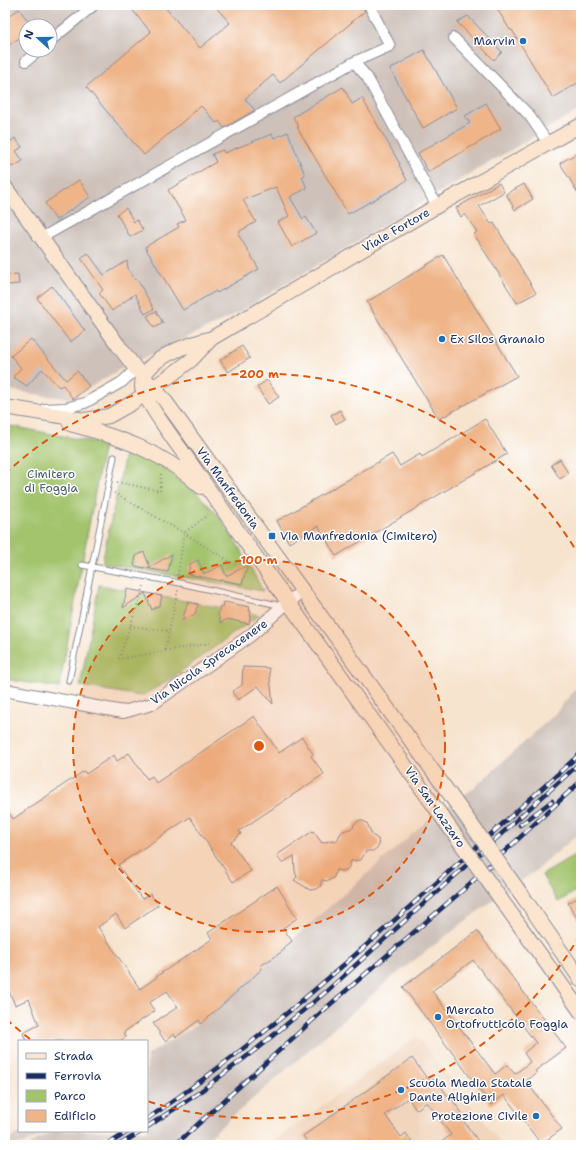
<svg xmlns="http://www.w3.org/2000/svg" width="586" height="1150" font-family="'Shantell Sans',sans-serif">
  <rect width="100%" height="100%" fill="#fff"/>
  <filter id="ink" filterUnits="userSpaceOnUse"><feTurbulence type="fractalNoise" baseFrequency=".025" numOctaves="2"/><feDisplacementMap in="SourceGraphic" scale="8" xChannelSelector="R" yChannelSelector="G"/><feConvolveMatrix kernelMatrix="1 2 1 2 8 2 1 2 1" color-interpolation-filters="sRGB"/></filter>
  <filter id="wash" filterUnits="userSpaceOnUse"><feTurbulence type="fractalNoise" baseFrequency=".012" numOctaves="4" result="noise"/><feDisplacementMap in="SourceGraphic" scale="16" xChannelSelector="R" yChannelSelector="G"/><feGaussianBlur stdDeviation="0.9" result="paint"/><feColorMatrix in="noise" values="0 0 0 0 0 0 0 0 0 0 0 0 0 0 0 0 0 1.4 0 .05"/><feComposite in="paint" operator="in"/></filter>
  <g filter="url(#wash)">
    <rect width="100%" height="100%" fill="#f7e4cf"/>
    <!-- built -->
    <path fill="#f1d5bd" d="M417,1036l85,109h-233z"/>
    <!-- industrial -->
    <path fill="#cec1ba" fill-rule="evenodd" d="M5,5h576v104l-108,63 -239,143 -117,56 -45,27 -27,-2 -40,-7zM26,26h24v24h-24z
      M581,682v150l-47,40 -49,34 -95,73 -190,166h-173l26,-14h94v-76l46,-28 234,-206 48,-34 78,-71z
      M23,1131h26l-28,14h-16v-3z"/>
    <!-- green -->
    <path fill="#a3c36c" stroke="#5f7965" d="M5,425l99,19 -45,244 -54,-9z
      M126,450l47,19 46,47 23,36 21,39 -161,-28z
      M99,585l160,30 -96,69 -22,12 -61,-10z
      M581,852v36l-23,14 -16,-27z"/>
    <g id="blocks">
      <!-- building -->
      <path fill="#efb589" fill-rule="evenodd" d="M128,5h35l37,43 30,-25 -16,-18h147l4,6 -85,72 -7,-8 -28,24 10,11 -31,18 -5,-7 -3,2 -15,-17 -57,49 -58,-68 65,-55z
        M495,5h80l6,9v67l-28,17 -41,-68h-2z
        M19,9l13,17h-6v7l-21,15v-29z
        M468,16l34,36 -8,8 -37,-38z
        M424,50l33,58 -34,20 -33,-59z
        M343,87l9,17 10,-6 38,66 -1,1 8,15 -9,6h1l-51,28 -51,-87h2l-6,-10z
        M486,103l15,26 -8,4v1l-65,38 -10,-19 52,-30 -5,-7z
        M288,132l17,43 -3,2 5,11 -17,9 13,22 3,-2 10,16 -24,14 -14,-25 11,-6 -13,-29 -33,13 13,22 -16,9v2l-2,1 21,35 -42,24 -1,-2 -33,19 -38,-63 34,-20 -2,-3 9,-4 -18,-30 48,-28 -4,-8 11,-4 1,3 48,-19 2,4z
        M5,136l5,6 5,-4 7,9 -6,4 7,10 -11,6 -7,-8z
        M581,151v47l-21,-35z
        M79,180l11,17 -34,23 -11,-17z
        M499,183l5,9 -25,14 12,18 3,-1 42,70 -19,10 -43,-69 3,-2 -12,-18 -4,3 -5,-9z
        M524,184l9,15 -18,11 -9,-16z
        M126,208l8,14 3,-2 6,10 -13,7 -13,-23z
        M88,253l16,22 23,-14 1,7 7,12 2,-1 17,30 -9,5 -10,-20 -23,17 -13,-18 4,-3 -22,-32z
        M443,255l74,121 -78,43 -72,-117z
        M18,274l1,10 -14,1v-10z
        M52,286l33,45 -15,11 -33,-44z
        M156,311l7,12 -9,5 -7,-12z
        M31,339l35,41 11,-9 12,15 -16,13 -10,-14 -4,2 -17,-18 -15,17 -14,-9 8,-9 -10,-12z
        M242,346l8,12 -22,14 -8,-12z
        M267,380l12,17 -11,7 -11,-17z
        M340,410l5,9 -9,5 -5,-9z
        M485,419l22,35 -171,102 -18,-30 -29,17 -12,-22 115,-67 8,12 20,-12 2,3z
        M560,459l8,14 -8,6 -9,-14z
        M144,552l6,15 22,-13 -4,18 -34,-6 2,-10z
        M198,560l6,14 18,-9 4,11 22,-11 -6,19 -21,-4v1l-33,-7 2,-10z
        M127,589l35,7 -2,9 -8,5 -7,-17 -22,15z
        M188,602l10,2 -3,10 -13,7z
        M224,602l26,5 -1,4h2l-2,13 -22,-5 -6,4 -3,-8 2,-9 3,1z
        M243,667l26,1 4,36 -15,-18 -20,14 -6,-8 10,-7z
        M254,716l25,37 23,-16 11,17 -2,2 13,18 -85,57 2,3 -10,8 20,29 -18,11 -43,-65 -72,48 24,34 8,-5 8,11 -33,23 -9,-14 -18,13 42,62 17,-12v-1l55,-37 -4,-6 69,-47 20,32 -14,10 9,13 -8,7 1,1 -9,7 -16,10 2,3 -61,55 -2,-4 -23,17 -2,-3 -9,7 -12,-18 25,-16 -11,-16 -18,12 6,8 -31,21 2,5 -6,4h-94l-3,-8 16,-8 -10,-26 -14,6 -10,-23v-175l8,12 71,-48 2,3 28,-19 3,6 12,-8 18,26 5,-3 4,7z
        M360,820l7,3 5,12 6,4 1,7 -6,5h-7l-5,9 -10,1 -2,6 -3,3 -4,1 -6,-1 -2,7 -2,2 -4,2 -6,-1 -2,7 -3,2 -7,1 -16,-10 3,-3 -2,-6 -1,-15 -12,7 -5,-8 36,-24 9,12 10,-3 5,1 3,-7 3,-3 10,-3 1,-4z
        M581,896v29l-13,-22z
        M477,931l89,117 -31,23 2,2 -11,8 36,48 -21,15 -37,-49 -13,10 -88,-118zM473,960l63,83 -12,10 6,9 -15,12 -8,-9 -12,9 -63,-83z
        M412,1058l17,23 4,-2 3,4 1,-2 13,18 1,-1 11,15 -3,2 22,30h-44l14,-10 -24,-33 -11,8 -8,-12 -23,17 16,22 5,-4 8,12h-38l-5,-3 -5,3h-56l-7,-9z"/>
    </g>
  </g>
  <g filter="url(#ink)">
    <use href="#blocks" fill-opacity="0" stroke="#898a96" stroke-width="1"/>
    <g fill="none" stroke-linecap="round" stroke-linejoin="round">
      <defs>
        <path id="service" d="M82,565l98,18 102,23
          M69,681l45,-224"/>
        <path id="minor" d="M454,38l75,77 19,28
          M50,41l44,-36
          M26,61l14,-11
          M354,62l13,15 70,129
          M41,238l313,-176 36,-16 -21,-41
          M44,409l21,-1 20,-5 37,-21 14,-13"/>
        <path id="tertiary" d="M5,690l118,22 29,-8 99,-69 32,-29 20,-15"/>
        <path id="secondary" d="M5,187l113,158 18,24 27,29 288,398
          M5,407l80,13 24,-4 23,-13 42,-30 17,-13 20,-21
          M70,424c49,13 94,28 131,63
          M435,807c-83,-116 -167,-231 -248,-349 -8,-11 -45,-61 -45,-71 -1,-29 48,-43 70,-49l225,-132 144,-81
          M526,901l55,79
          M510,912l71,100"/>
      </defs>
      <!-- service casing -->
      <use href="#service" stroke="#898a96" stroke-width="7"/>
      <!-- minor casing -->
      <use href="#minor" stroke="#898a96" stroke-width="12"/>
      <!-- tertiary casing -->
      <use href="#tertiary" stroke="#898a96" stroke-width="14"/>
      <!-- secondary casing -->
      <use href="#secondary" stroke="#898a96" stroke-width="16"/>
      <!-- path -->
      <path stroke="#898a96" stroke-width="2" stroke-dasharray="1 3" stroke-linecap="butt" d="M117,482l43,9 1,-19
        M114,493l70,40 51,32
        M178,575l6,-42 24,-18
        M144,586l-25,73 91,-16
        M130,626l40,5
        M165,650l13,-60"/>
      <!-- service -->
      <use href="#service" stroke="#fff" stroke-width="5"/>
      <!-- minor -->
      <use href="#minor" stroke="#fff" stroke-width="10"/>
      <!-- tertiary -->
      <use href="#tertiary" stroke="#fff" stroke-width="12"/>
      <!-- secondary -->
      <use href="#secondary" stroke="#fce5cf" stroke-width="14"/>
      <defs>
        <path id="rail" d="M520,825l32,-24
          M147,1119c92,-62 176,-135 259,-209 58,-52 117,-104 175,-157
          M147,1127l50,-33 62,-47 69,-57 253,-228
          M107,1145l22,-14
          M119,1145l23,-14
          M175,1145l151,-137 138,-119 117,-108"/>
      </defs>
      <!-- rail casing -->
      <use href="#rail" stroke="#1b2f5e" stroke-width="4.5"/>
      <!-- rail -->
      <use href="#rail" stroke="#fff" stroke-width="3" stroke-dasharray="9" stroke-linecap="butt"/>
      <defs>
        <path id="secondary-bridge" d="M451,796l75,105
          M435,807l75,105"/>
      </defs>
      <!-- secondary-bridge casing -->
      <use href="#secondary-bridge" stroke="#898a96" stroke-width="16" stroke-linecap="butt"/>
      <!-- secondary-bridge -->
      <use href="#secondary-bridge" stroke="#fce5cf" stroke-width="14"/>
    </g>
  </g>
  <!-- distance rings -->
  <circle cx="259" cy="746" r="186" fill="#de5710" fill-opacity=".12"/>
  <g fill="none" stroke="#de5710" stroke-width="2" stroke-dasharray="7 5">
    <circle cx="259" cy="746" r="186"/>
    <path d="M580 935A372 372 0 0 1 147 1101M30 1039A372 372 0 0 1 5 1018M5 474A372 372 0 0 1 580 557"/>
  </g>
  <!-- markers -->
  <g fill="#1f6fb2" stroke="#fff" stroke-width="1.5">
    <circle cx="523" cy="41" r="4"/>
    <circle cx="442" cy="339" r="4"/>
    <rect x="268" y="532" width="8" height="8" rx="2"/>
    <circle cx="438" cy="1017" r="4"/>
    <circle cx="401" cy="1090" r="4"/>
    <circle cx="536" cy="1116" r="4"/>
  </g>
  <g text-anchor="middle" stroke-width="3" stroke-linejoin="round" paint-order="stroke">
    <!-- poi labels -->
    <g font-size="12" fill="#1b2f5e" stroke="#fff" text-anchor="start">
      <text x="515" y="45" text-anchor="end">Marvin</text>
      <text x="450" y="343">Ex Silos Granaio</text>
      <text x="280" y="540">Via Manfredonia (Cimitero)</text>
      <text x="446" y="1014">Mercato<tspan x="446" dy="14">Ortofrutticolo Foggia</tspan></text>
      <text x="409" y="1087">Scuola Media Statale<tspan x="409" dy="14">Dante Alighieri</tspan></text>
      <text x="528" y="1120" text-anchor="end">Protezione Civile</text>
    </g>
    <!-- street labels -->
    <g font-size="12" fill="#1b2f5e" stroke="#fff">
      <text transform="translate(396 230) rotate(-30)" y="4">Viale Fortore</text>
      <text transform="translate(228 488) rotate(54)" y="4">Via Manfredonia</text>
      <text transform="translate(209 662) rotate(-35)" y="4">Via Nicola Sprecacenere</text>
      <text transform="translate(435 807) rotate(55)" y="4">Via San Lazzaro</text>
    </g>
    <!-- park labels -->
    <g font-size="12" fill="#445b62" stroke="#fff">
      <text x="51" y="478">Cimitero<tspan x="51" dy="14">di Foggia</tspan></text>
    </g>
  </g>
  <circle cx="259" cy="746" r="6" fill="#de5710" stroke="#fff" stroke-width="2"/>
  <g font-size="12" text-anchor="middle" font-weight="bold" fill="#de5710" stroke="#fff" stroke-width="3" stroke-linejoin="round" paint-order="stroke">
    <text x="259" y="378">200 m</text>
    <text x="259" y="564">100 m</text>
  </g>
  <!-- margin -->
  <rect width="586" height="1150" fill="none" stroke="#fff" stroke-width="20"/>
  <!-- legend -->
  <rect x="18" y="1040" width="130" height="92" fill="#ffffff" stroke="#a4acbf"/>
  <rect x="26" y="1053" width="20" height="6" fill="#fce5cf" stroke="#a4acbf"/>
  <text x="54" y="1060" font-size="12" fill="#1b2f5e">Strada</text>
  <rect x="26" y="1073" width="20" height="6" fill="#1b2f5e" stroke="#a4acbf"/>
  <text x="54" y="1080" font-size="12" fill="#1b2f5e">Ferrovia</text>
  <rect x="26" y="1090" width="20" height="12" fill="#a3c36c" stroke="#a4acbf"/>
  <text x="54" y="1100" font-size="12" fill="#1b2f5e">Parco</text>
  <rect x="26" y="1110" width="20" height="12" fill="#efb589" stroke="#a4acbf"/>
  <text x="54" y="1120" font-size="12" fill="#1b2f5e">Edificio</text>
  <!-- north arrow -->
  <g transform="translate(38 38) rotate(291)"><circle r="19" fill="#ffffff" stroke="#a4acbf"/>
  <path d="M0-3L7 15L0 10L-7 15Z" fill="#1f6fb2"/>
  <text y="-6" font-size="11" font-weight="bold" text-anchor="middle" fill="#1b2f5e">N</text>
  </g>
</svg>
